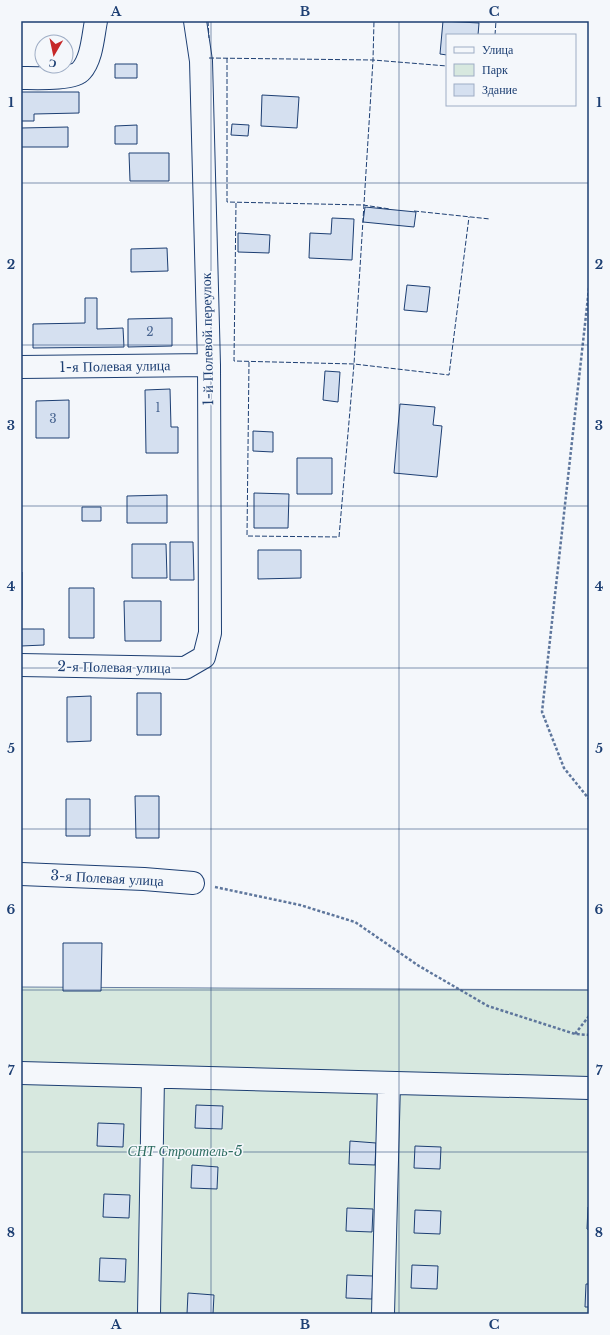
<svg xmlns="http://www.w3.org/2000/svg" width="610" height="1335" font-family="'Libre Baskerville',serif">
  <rect width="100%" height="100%" fill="#f4f7fb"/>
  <!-- green -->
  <path fill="#d7e8df" stroke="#687fa3" d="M21,987l568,3v324h-568z"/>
  <!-- building -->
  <path fill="#d5e0f0" stroke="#1d3f73" d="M443,21l36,2 -1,12h-31v20l-7,-1z
    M115,64h22v14h-22z
    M21,92h58v21l-45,1v7h-13z
    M262,95l37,2 -2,31 -36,-2z
    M232,124l17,1 -1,11 -17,-1z
    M137,125v19h-22v-18z
    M68,127v20h-47v-19z
    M129,153h40v28h-39z
    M365,207l51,5 -2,15 -51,-5z
    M332,218l22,1 -2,41 -43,-2 1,-25 21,1z
    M238,233l32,2 -1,18 -31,-1z
    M167,248l1,23 -37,1v-23z
    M407,285l23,2 -3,25 -23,-2z
    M85,298h12v31l26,-1 1,19 -91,1v-24l52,-1z
    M172,318v28l-44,1v-28z
    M325,371l15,1 -2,30 -15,-2z
    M170,389l1,38h7v26h-32l-1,-63z
    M69,400v38h-33v-37z
    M400,404l35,3 -2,18 9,1 -5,51 -43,-4z
    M253,431l20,1v20l-20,-1z
    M297,458h35v36h-35z
    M254,493l35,1 -1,34h-34z
    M167,495v28h-40v-27z
    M82,507h19v14h-19z
    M170,542h23l1,38h-24z
    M132,544h34l1,34h-35z
    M258,550h43v28l-43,1z
    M21,572h1v38h-1z
    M69,588h25v50h-25z
    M124,601h37v40h-36z
    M21,629h23v16l-23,1z
    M137,693h24v42h-24z
    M91,696v45l-24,1v-45z
    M135,796h24v42h-23z
    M66,799h24v37h-24z
    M63,943h39l-1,48h-38z
    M196,1105l27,1 -1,23 -27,-1z
    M98,1123l26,1 -1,23 -26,-1z
    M350,1141l26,2 -1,22 -26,-1z
    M415,1146l26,1 -1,22 -26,-1z
    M192,1165l26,2 -1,22 -26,-1z
    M104,1194l26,1 -1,23 -26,-1z
    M588,1207h1v23l-2,-1z
    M347,1208l26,1 -1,23 -26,-1z
    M415,1210l26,1 -1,23 -26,-1z
    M100,1258l26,1 -1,23 -26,-1z
    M412,1265l26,1 -1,23 -26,-1z
    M347,1275l26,1 -1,23 -26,-1z
    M586,1284h3v23h-4z
    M188,1293l26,2 -1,19h-26z"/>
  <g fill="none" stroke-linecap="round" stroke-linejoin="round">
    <defs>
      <path id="minor" d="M21,78c13,0 53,2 60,-7 11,-12 12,-35 15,-50
        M21,367l188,-2
        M21,665l164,3 19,-11 6,-24 -1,-268 -8,-304 -6,-40
        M21,874l123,5 49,4
        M21,1073l568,15
        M149,1314l4,-237
        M383,1314l6,-231"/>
    </defs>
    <!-- minor casing -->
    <use href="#minor" stroke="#1d3f73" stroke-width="24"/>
    <!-- path -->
    <path stroke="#5e769c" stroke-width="2.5" stroke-dasharray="3 2" stroke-linecap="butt" d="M589,288l-47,424 22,56 25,31
      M215,887l85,18 55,17 64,44 69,40 87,28 14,1
      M575,1034l14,-18"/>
    <!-- minor -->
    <use href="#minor" stroke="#f4f7fb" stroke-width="22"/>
    <!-- fence -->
    <path stroke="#1d3f73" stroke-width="1" stroke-dasharray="5 2" stroke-linecap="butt" d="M208,21l1,17
      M495,35l1,-14
      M209,58l164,2 74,6
      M227,58v144l136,3 27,4
      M236,203l-2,158 120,3 95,11 20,-158
      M414,211l76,8
      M249,362l-2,174 92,1 15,-173 19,-304 1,-39"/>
  </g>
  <!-- grid -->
  <path fill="none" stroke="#1d3f73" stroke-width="1" stroke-opacity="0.55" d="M211,21v1293M399,21v1293M21,183h568M21,345h568M21,506h568M21,668h568M21,829h568M21,990h568M21,1152h568"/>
  <g text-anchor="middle" stroke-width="3" stroke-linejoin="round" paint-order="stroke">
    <!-- number labels -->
    <g font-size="12" fill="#4b6792">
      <text x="150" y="336">2</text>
      <text x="158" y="412">1</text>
      <text x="53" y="423">3</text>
    </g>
    <!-- street labels -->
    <g font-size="14" fill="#1d3f73" stroke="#f4f7fb">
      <text transform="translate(207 339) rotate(-91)" y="5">1-й Полевой переулок</text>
      <text transform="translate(115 366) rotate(-1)" y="5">1-я Полевая улица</text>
      <text transform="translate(114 667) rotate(1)" y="5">2-я Полевая улица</text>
      <text transform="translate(107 878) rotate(3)" y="5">3-я Полевая улица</text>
    </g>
    <!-- park labels -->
    <g font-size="14" font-style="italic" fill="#2c6c60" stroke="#f4f7fb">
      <text x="185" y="1156">СНТ Строитель-5</text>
    </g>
  </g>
  <!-- border -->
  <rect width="610" height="1335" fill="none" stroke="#f4f7fb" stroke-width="44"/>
  <!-- legend -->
  <rect x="446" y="34" width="130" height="72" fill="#f4f7fb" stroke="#9eadc5"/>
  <rect x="454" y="47" width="20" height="6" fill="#f4f7fb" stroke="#9eadc5"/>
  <text x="482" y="54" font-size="12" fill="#1d3f73">Улица</text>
  <rect x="454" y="64" width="20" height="12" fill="#d7e8df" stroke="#9eadc5"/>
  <text x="482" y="74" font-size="12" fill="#1d3f73">Парк</text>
  <rect x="454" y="84" width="20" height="12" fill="#d5e0f0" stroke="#9eadc5"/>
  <text x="482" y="94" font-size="12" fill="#1d3f73">Здание</text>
  <!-- north arrow -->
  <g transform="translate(54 54) rotate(189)"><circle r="19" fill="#f4f7fb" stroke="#9eadc5"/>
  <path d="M0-3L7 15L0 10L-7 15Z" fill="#c62828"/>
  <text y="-6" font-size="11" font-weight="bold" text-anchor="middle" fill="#1d3f73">С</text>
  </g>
  <rect x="22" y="22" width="566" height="1291" fill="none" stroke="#1d3f73" stroke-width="1.5"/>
  <g font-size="13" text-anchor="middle" font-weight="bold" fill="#1d3f73">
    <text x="116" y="16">A</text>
    <text x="305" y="16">B</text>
    <text x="494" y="16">C</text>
    <text x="11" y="107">1</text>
    <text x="599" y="107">1</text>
    <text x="11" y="269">2</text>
    <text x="599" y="269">2</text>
    <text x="11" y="430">3</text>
    <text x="599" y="430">3</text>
    <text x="11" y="591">4</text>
    <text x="599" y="591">4</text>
    <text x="11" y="753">5</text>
    <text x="599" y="753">5</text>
    <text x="11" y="914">6</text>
    <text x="599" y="914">6</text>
    <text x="11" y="1075">7</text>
    <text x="599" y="1075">7</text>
    <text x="11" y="1237">8</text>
    <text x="599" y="1237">8</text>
    <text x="116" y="1329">A</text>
    <text x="305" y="1329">B</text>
    <text x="494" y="1329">C</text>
  </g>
</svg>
